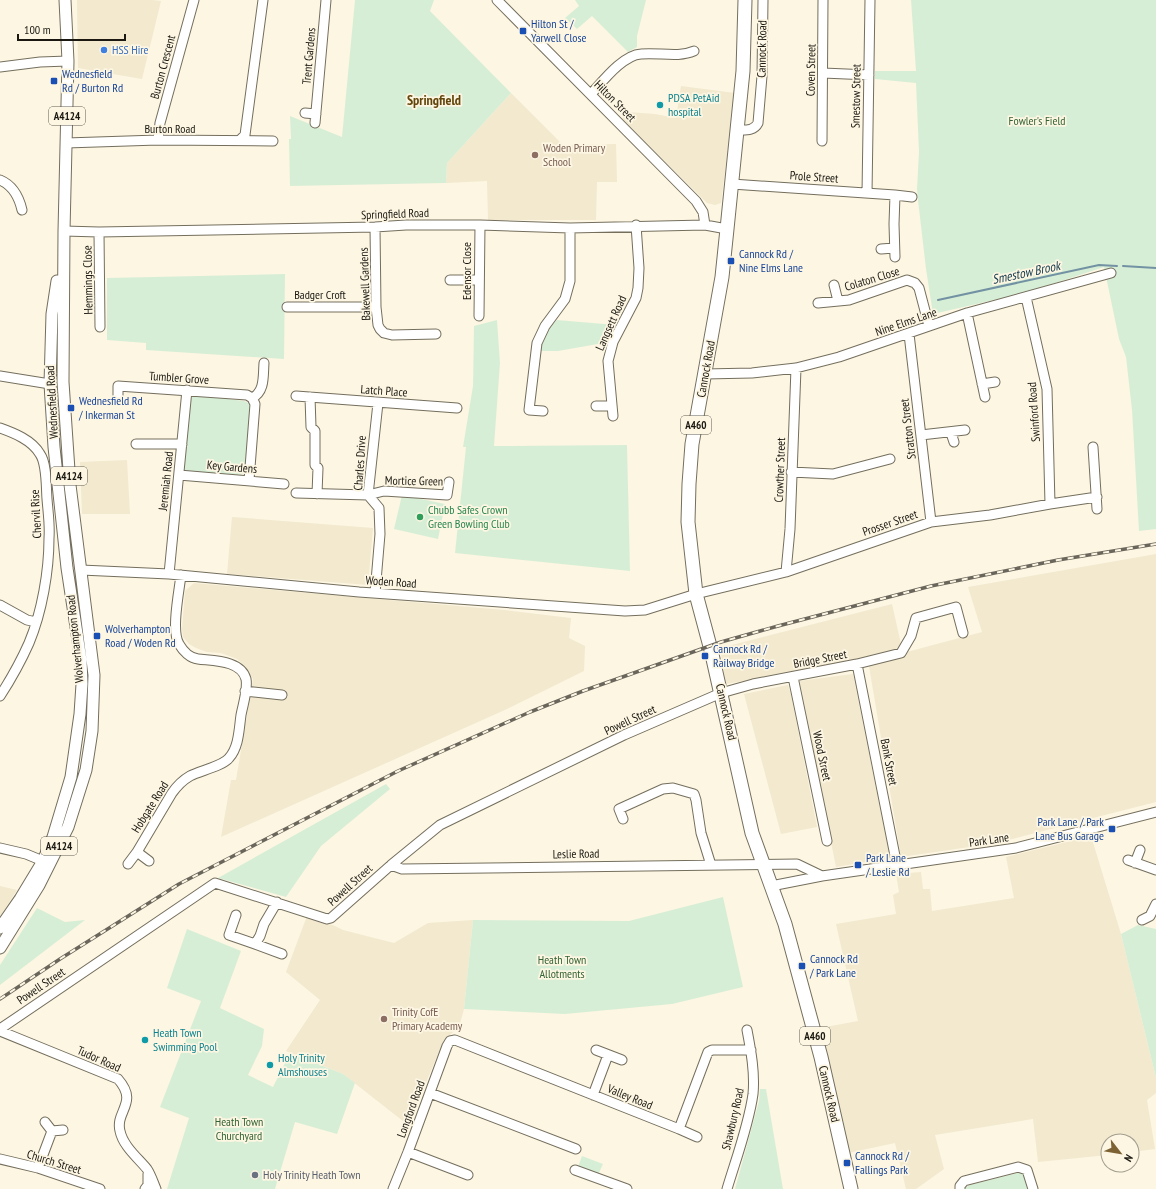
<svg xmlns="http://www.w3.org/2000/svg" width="1156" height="1189" font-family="'PT Sans Narrow',sans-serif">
  <rect width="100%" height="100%" fill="#fdf6e3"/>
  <!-- built -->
  <path fill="#f2e9cf" d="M77,0h76l8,1 -19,78 -64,-11z
    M681,86l54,7 -14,110 -6,2 -8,-2 -85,-84 6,-7 27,2 21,4z
    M511,93l52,52 53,-1 1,38h-20l-1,38h-108l-1,-39 -41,2 1,-20z
    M127,460l3,54h-48l-2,-52z
    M232,517l141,11 -5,57 -141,-11z
    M1156,554v248l-51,13 -108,28 -96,14 -33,-197 -142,24 -6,-36 172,-44 11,49 79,-21 -14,-45z
    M194,583l310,27 67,8 -2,20 16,8 -1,25 -77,38 -286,128 10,-57h5l17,-101 -8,-13 -8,-7 -16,-6 -14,-1 -11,-4 -7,-4 -6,-7 -1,-8 3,-38z
    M853,674l37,184 -54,9 -37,-186z
    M788,685l3,9 26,133 -36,7 -37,-140z
    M1091,836l30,98 35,144v15l-9,7 8,49 -23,3v-11h-24v14l-70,7 -5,-43 -98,16 9,34 -28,20h-10l-11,-46 -47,10 -28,-125 38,-7 -22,-97 60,-10 -3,-19 6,-3 -3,-18 25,-2 2,17h7l2,22 82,-13 -8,-41z
    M0,886l17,4 -17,27z
    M307,916l28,10 8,4 51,13 34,-20 45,-3 -9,89 -5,18 -15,13 -36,85 -65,-51 -57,-23 34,-51 -34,-28z"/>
  <!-- green -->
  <path fill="#d7eed6" d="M355,0h79l-4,11 81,82 -64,70 -1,20 -156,3 -1,-47h2l-1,-23 52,21z
    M575,0h71l-9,36v11l-9,5 -36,-36 -15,13 -12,-11 14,-12z
    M911,0h245v529l-17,2 -7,-121 -6,-53 -7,-18 -15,-72 -79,26 -92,21 -7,-45 -8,-69 -1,-11 2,-37 -3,-69 -41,-4v-8h41z
    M285,274l-1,85 -138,-9v-7l-39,-3v-62z
    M497,320l3,43 -6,83 133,-1 3,126 -175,-18 11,-106h-3l10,-61 1,-60z
    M557,320l59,5 -7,17 -51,9h-18v-2c3,-11 8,-21 17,-29z
    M195,395l49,6 5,2 2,5 -7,64 -3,3 -54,-3 -3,-2 6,-71z
    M402,495l43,9 -7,35 -44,-10z
    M386,784l4,5 -69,57 -35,51 -68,-19z
    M723,897l20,90 -71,17 -107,10 -101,-5 9,-89 156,1z
    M37,908l28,14 20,-2 -85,65v-20z
    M1138,925l18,4v149l-35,-144z
    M187,929l54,22 -21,57 44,21 -2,17 -14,29 25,12 17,-34 53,21 12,9 -18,51 -42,-12 -20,67h-108l22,-71 -29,-11 41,-106 -34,-13z
    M760,1089h6l17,100h-48l24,-88z
    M582,1156l21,8 -5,11 -20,-8z
    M1021,1172l3,2 6,15h-65l1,-2 4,-2z"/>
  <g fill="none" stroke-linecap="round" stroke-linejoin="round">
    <!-- stream -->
    <path stroke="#7292a3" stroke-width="2" d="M1123,266l33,2
      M938,300l161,-35 18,1"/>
    <defs>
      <path id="minor" d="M497,0l199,201 7,11 2,13
        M0,67l40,-5 28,-1
        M823,73l46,2
        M591,94c12,-13 32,-39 50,-40 17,-2 37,4 53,-3
        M305,113l11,1
        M315,123l11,-123
        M738,130c8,0 16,1 20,-7l4,-47 1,-76
        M158,140l2,-17 34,-123
        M240,140l5,-5 18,-135
        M822,141l1,-141
        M66,143l92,-3 115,1
        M0,180c12,5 19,17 22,30
        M732,184l163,11 -1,29 1,33
        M867,193l3,-193
        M895,195l17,2
        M375,227l1,80 2,18 2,4 4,4 8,2 44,-1
        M64,231l35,1 276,-5 31,-2h74l90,3 135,-3 22,4
        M99,232l1,95
        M881,249l13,-1
        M450,280h29
        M834,285l4,16
        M1026,297l21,92 3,115
        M818,303l31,-3 58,-20 8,3 4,5 10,38
        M287,307h89
        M967,313l18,84
        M479,316l1,-91
        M909,334l22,188
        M705,374l47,-1 44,-5 43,-11 128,-44 144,-40
        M0,376l50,8
        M982,384l13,-2
        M296,396l161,12
        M310,397l1,30 4,4v34l3,3 -1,26
        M252,398c13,-6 11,-22 12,-35
        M118,400v-14l129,9 5,3 3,6 -6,76
        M596,406h16
        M543,411l-14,-1 8,-67 8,-17 20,-27 5,-18v-53
        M613,416l-5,-55 5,-19 23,-44 2,-10 1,-20 -3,-43
        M0,428c14,5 32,12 40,26 7,10 6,32 7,45 1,13 3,26 2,39 0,33 -7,74 -20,105 -8,18 -18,36 -29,53
        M951,433l3,9
        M921,435l44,-5
        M136,444h46
        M1093,447l4,62
        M791,472l42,2 57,-15
        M179,475l105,9
        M296,493l72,2 16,-4 63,4 2,-13
        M81,570l88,4 190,18 266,19 20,-1 51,-16 90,-22 145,-50 59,-7 60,-11 47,-7
        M786,572l4,-43 6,-161
        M169,574l18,-184
        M375,593l5,-59 -1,-26 -11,-13 10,-92
        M0,605l27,15 9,2
        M857,664l40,202
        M793,677l34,164
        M245,691l37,4
        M623,819l-4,-10 44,-20 10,-1 21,6 2,6 5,33 10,32
        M0,848l26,6 17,7
        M137,852l12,9
        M1128,860l28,10
        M1135,863l5,-13
        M128,864l9,-12 35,-59c5,-7 11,-13 18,-17 9,-5 33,-10 39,-18 10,-11 10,-29 12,-43 2,-11 7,-25 5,-36 -5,-19 -33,-18 -48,-20 -8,-1 -15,-8 -19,-15 -8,-13 0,-52 2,-69
        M391,865l11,4 395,-5 25,12
        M771,886l51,-10 194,-28 140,-36
        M236,915l-7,20 26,9 5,-8 4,-12 13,-22
        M1142,920l8,-4 6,-12
        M255,944l27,10
        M0,1029l215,-146 112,36 4,-1 60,-53 49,-40 184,-90 97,-42 32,-9 104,-20 44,-11 10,-17 5,-18 40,-11 7,26
        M0,1031l118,48c21,24 -3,32 2,52 3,15 18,27 27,38 4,6 6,13 9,20
        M596,1050l26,10
        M430,1093l146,56
        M593,1095l15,-40
        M45,1122l7,9 11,-1
        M679,1129l18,8
        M408,1152l60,23
        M0,1159l38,9 62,21
        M38,1168l14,-37
        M575,1170l52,19
        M145,1189l3,-4v-11
        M393,1189l15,-37 39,-106 3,-5 5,-1 224,89 29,-77 4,-2h39
        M727,1189c9,-30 22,-65 26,-95 2,-21 -2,-43 -6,-64
        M960,1189v-3l4,-5 54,-14 9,3 6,19"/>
      <path id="major" d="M0,928l20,-29 23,-38 10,-24 18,-60 9,-63 2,-30 -1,-24 -14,-92 -13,-121 -4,-63 2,-70 5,-33
        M0,948l39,-63 29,-58 18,-57 6,-39 2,-56 -24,-190 -7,-103 1,-151 4,-170 -3,-61"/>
      <path id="highway" d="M745,0l-2,71 -16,158 -5,48 -30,167 -3,40 -1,38 8,72 15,56 41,183 33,91 36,133 30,132"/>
    </defs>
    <!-- minor casing -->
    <use href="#minor" stroke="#746e5d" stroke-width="11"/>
    <!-- major casing -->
    <use href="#major" stroke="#746e5d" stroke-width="13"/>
    <!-- highway casing -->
    <use href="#highway" stroke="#746e5d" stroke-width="15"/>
    <!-- minor -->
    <use href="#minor" stroke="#fff" stroke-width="9"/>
    <!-- major -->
    <use href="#major" stroke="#fff" stroke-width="11"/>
    <!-- highway -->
    <use href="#highway" stroke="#fff" stroke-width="13"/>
    <defs>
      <path id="rail" d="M0,999l60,-40 119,-75 219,-113 132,-59 53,-21 138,-49 57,-16 153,-40 127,-26 98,-16"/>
    </defs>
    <!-- rail casing -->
    <use href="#rail" stroke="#6a665b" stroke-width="3.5"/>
    <!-- rail -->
    <use href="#rail" stroke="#fdf6e3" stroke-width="2" stroke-dasharray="6" stroke-linecap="butt"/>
  </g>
  <!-- markers -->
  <g fill="#1a4fb4" stroke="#fdf6e3" stroke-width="1.5">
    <rect x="519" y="27" width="8" height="8" rx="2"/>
    <rect x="50" y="77" width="8" height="8" rx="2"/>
    <rect x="727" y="257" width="8" height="8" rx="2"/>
    <rect x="67" y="404" width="8" height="8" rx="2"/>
    <rect x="93" y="632" width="8" height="8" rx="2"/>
    <rect x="701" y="652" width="8" height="8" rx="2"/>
    <rect x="1108" y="825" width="8" height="8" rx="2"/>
    <rect x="854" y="861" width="8" height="8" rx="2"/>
    <rect x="798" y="962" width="8" height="8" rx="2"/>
    <rect x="843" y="1159" width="8" height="8" rx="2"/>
  </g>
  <circle fill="#3f7fe0" stroke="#fdf6e3" stroke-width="1.5" cx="104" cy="50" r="4"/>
  <g fill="#0f9aa8" stroke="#fdf6e3" stroke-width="1.5">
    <circle cx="660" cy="105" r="4"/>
    <circle cx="145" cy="1040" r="4"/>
    <circle cx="270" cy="1065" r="4"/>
  </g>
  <g fill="#8d6e63" stroke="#fdf6e3" stroke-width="1.5">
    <circle cx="535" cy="155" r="4"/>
    <circle cx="384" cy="1019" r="4"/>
  </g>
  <circle fill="#2e9e5b" stroke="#fdf6e3" stroke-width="1.5" cx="420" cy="517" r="4"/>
  <circle fill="#6b7280" stroke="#fdf6e3" stroke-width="1.5" cx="255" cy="1175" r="4"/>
  <g text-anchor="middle" stroke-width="3.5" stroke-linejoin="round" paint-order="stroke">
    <!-- shield labels -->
    <g fill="#fdf6e3" stroke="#5e5b50" stroke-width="1">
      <rect x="49" y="107" width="36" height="18" rx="3"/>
      <rect x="681" y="416" width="30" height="18" rx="3"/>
      <rect x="51" y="467" width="36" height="18" rx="3"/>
      <rect x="41" y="837" width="36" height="18" rx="3"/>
      <rect x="800" y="1027" width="30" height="18" rx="3"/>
    </g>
    <g font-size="11" font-weight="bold" fill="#1a1811">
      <text x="67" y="120">A4124</text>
      <text x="696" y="429">A460</text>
      <text x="69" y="480">A4124</text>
      <text x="59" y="850">A4124</text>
      <text x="815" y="1040">A460</text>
    </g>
    <!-- transit labels -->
    <g font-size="12" fill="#164399" stroke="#fdf6e3" text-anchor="start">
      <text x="531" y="28">Hilton St /<tspan x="531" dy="14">Yarwell Close</tspan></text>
      <text x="62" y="78">Wednesfield<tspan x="62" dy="14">Rd / Burton Rd</tspan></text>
      <text x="739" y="258">Cannock Rd /<tspan x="739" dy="14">Nine Elms Lane</tspan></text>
      <text x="79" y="405">Wednesfield Rd<tspan x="79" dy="14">/ Inkerman St</tspan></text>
      <text x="105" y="633">Wolverhampton<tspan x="105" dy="14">Road / Woden Rd</tspan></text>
      <text x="713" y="653">Cannock Rd /<tspan x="713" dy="14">Railway Bridge</tspan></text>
      <text x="1104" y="826" text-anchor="end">Park Lane / Park<tspan x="1104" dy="14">Lane Bus Garage</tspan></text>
      <text x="866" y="862">Park Lane<tspan x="866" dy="14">/ Leslie Rd</tspan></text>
      <text x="810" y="963">Cannock Rd<tspan x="810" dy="14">/ Park Lane</tspan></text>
      <text x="855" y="1160">Cannock Rd /<tspan x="855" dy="14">Fallings Park</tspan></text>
    </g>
    <!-- street labels -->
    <g font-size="12" fill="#1a1811" stroke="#fdf6e3">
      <text transform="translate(762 49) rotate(-89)" y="4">Cannock Road</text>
      <text transform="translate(309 56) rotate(-85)" y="4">Trent Gardens</text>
      <text transform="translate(163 67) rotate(-75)" y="4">Burton Crescent</text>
      <text transform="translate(811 70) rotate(-89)" y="4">Coven Street</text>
      <text transform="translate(856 96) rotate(-89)" y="4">Smestow Street</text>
      <text transform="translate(615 101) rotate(45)" y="4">Hilton Street</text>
      <text x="170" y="133">Burton Road</text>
      <text transform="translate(814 177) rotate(4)" y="4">Prole Street</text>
      <text transform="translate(395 214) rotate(-2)" y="4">Springfield Road</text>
      <text transform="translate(467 271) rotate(-90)" y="4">Edensor Close</text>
      <text transform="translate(872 279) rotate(-17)" y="4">Colaton Close</text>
      <text transform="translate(88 280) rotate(-91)" y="4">Hemmings Close</text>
      <text transform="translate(365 284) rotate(-92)" y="4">Bakewell Gardens</text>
      <text x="320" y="299">Badger Croft</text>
      <text transform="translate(906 322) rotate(-19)" y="4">Nine Elms Lane</text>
      <text transform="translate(611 323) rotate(-66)" y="4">Langsett Road</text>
      <text transform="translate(706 369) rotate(-80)" y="4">Cannock Road</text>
      <text transform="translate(179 378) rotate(4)" y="4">Tumbler Grove</text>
      <text transform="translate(384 391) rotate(4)" y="4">Latch Place</text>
      <text transform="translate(52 402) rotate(-93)" y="4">Wednesfield Road</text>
      <text transform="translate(1034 412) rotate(-94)" y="4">Swinford Road</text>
      <text transform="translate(908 429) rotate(-97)" y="4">Stratton Street</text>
      <text transform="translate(360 463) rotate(-86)" y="4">Charles Drive</text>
      <text transform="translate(232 467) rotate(5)" y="4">Key Gardens</text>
      <text transform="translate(780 470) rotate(-88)" y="4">Crowther Street</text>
      <text transform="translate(166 481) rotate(-84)" y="4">Jeremiah Road</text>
      <text transform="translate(414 481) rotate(1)" y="4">Mortice Green</text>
      <text transform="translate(36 514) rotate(-93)" y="4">Chervil Rise</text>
      <text transform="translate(890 523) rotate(-19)" y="4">Prosser Street</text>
      <text transform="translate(391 582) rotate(4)" y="4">Woden Road</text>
      <text transform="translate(75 639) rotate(-96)" y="4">Wolverhampton Road</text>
      <text transform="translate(820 659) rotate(-11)" y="4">Bridge Street</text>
      <text transform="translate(726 712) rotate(77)" y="4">Cannock Road</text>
      <text transform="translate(630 720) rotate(-25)" y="4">Powell Street</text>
      <text transform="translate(822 756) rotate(78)" y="4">Wood Street</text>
      <text transform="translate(889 762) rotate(79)" y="4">Bank Street</text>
      <text transform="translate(150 807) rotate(-58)" y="4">Hobgate Road</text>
      <text transform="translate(989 840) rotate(-8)" y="4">Park Lane</text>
      <text transform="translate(576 854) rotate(-1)" y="4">Leslie Road</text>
      <text transform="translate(350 885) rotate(-42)" y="4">Powell Street</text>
      <text transform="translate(41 986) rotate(-34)" y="4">Powell Street</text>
      <text transform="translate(99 1059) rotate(24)" y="4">Tudor Road</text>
      <text transform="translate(829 1094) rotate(77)" y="4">Cannock Road</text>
      <text transform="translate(630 1097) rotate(22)" y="4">Valley Road</text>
      <text transform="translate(411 1109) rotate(-70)" y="4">Longford Road</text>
      <text transform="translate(733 1119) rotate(-77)" y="4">Shawbury Road</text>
      <text transform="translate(54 1162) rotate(17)" y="4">Church Street</text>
    </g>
    <!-- shop labels -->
    <g font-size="12" fill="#366cbe" stroke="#fdf6e3" text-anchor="start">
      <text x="112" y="54">HSS Hire</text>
    </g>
    <!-- culture labels -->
    <g font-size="12" fill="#0d838f" stroke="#fdf6e3" text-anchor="start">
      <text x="668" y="102">PDSA PetAid<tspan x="668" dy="14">hospital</tspan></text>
      <text x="153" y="1037">Heath Town<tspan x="153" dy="14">Swimming Pool</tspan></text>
      <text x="278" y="1062">Holy Trinity<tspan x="278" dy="14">Almshouses</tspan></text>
    </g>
    <!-- park labels -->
    <g font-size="12" fill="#326333" stroke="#fdf6e3">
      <text x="1037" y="125">Fowler's Field</text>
      <text x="562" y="964">Heath Town<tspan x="562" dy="14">Allotments</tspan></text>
      <text x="239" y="1126">Heath Town<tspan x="239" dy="14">Churchyard</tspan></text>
    </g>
    <!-- education labels -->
    <g font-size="12" fill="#785e54" stroke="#fdf6e3" text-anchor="start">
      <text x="543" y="152">Woden Primary<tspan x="543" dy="14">School</tspan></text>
      <text x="392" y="1016">Trinity CofE<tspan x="392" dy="14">Primary Academy</tspan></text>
    </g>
    <!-- leisure labels -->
    <g font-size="12" fill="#27864d" stroke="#fdf6e3" text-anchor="start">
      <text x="428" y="514">Chubb Safes Crown<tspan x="428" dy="14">Green Bowling Club</tspan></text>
    </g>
    <!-- worship labels -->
    <g font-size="12" fill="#5b616d" stroke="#fdf6e3" text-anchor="start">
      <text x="263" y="1179">Holy Trinity Heath Town</text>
    </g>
    <!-- water labels -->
    <g font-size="13" font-style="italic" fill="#123a4d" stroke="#fdf6e3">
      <text transform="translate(1026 272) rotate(-12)" y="5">Smestow Brook</text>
    </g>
    <!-- quarter labels -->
    <g font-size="14" font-weight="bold" fill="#62450b" stroke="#fdf6e3">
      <text x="434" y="105">Springfield</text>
    </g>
  </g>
  <!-- north arrow -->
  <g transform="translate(1120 1153) rotate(121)"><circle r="19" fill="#fdf6e3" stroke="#a29d8f"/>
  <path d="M0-3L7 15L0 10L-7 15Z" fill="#7d6234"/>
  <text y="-6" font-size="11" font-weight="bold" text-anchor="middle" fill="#1a1811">N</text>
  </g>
  <!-- scale -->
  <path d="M18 34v6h107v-6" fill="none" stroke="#1a1811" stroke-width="2"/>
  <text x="24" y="34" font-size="12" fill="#1a1811" stroke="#fdf6e3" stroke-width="3" paint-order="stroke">100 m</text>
</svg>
